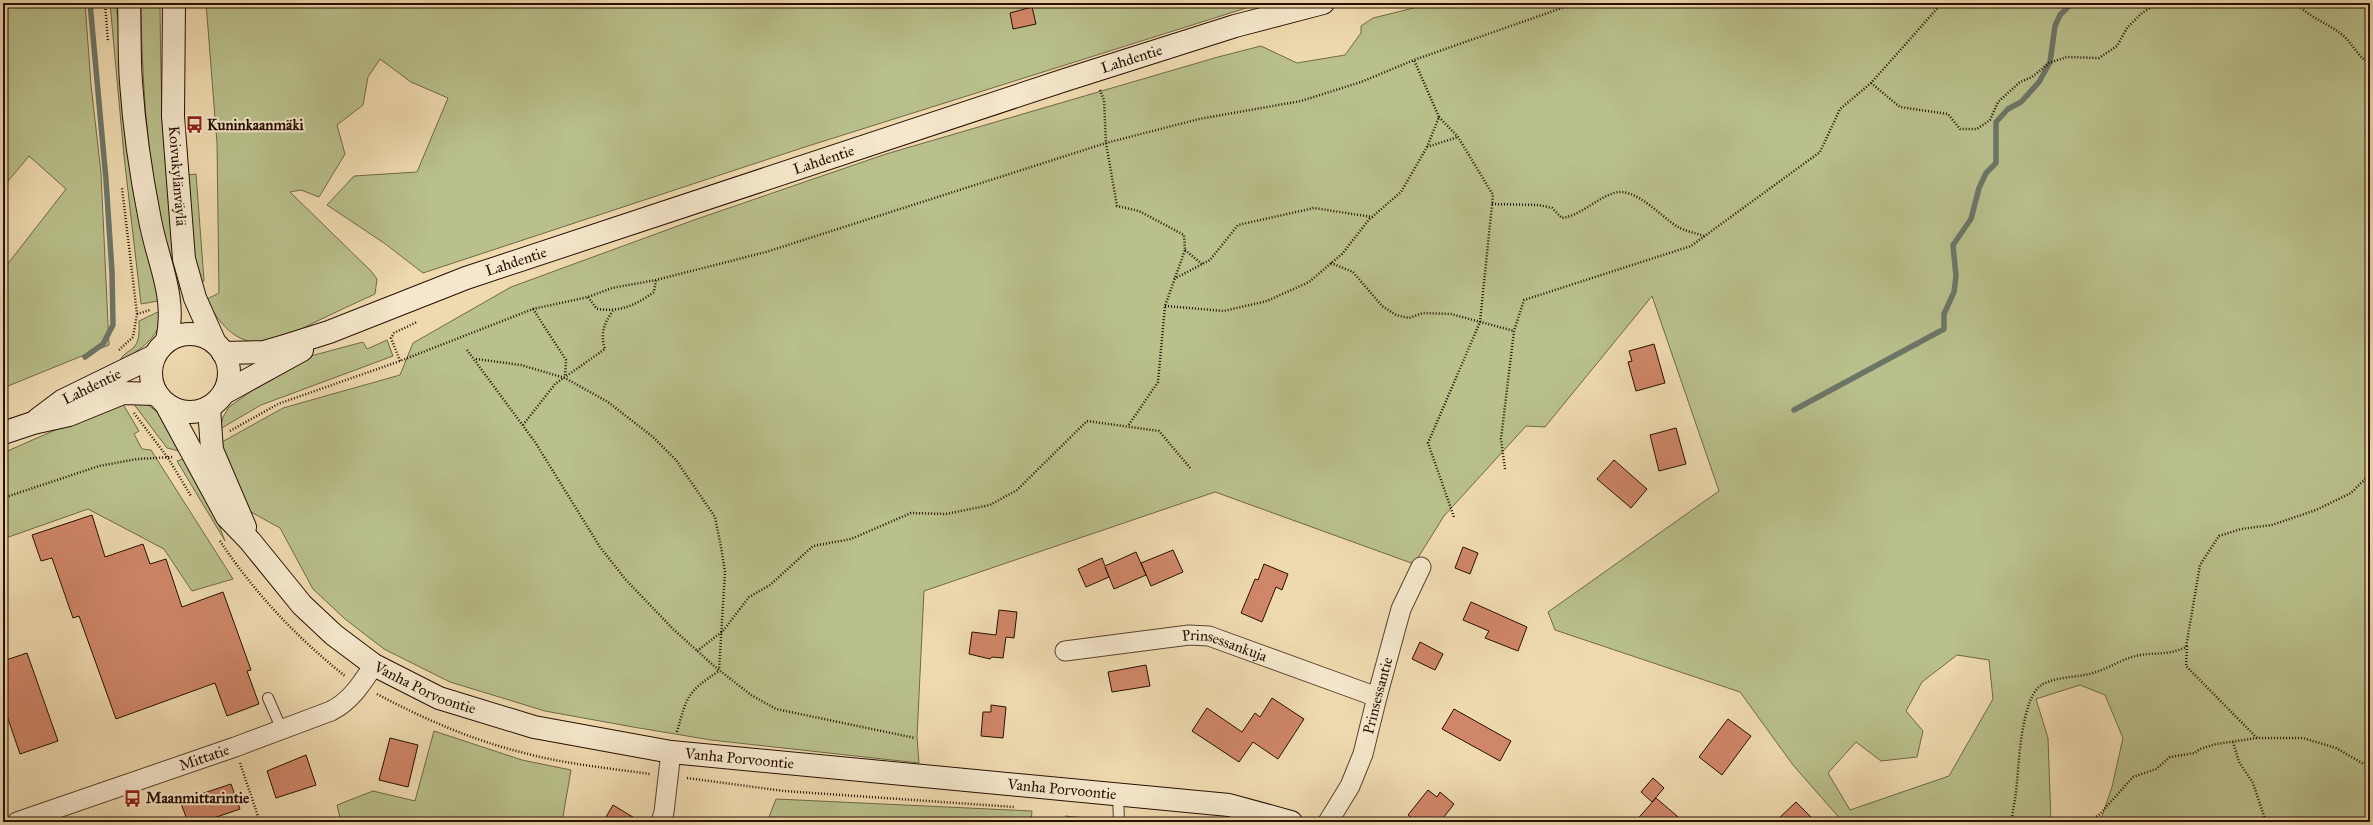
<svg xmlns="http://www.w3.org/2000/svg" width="2373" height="825" font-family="'IM FELL Great Primer',serif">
  <rect width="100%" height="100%" fill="#efdab0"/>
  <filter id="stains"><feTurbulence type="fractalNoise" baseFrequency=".005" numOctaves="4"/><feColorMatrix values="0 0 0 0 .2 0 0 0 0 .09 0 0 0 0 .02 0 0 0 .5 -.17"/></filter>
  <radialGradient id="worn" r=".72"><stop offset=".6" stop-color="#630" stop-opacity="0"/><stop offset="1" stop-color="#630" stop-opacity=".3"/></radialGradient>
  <!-- green -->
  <path fill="#b9c08c" stroke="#706846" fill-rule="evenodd" d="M3,3h82l6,82 10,88 8,172 -106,43v-118l63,-81 -37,-33 -26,31z
    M110,3h6l16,147 32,150 -23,4 -17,-148z
    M141,3h19c1,99 2,186 24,284l-8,3c-26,-94 -34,-190 -35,-287z
    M206,3h1056l-457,144 -382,126 -39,-30 -57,-38 27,-29 63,-4 31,-74 -37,-16 -31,-23 -12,18 -5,28 -26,20 8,29 -26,43 -18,-7 -11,2 81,79 6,8 -2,15c-22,10 -43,20 -64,30 -12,6 -26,16 -39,18 -32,6 -53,-16 -65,-43l12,-6 -2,-150z
    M1434,3h936v819h-270l12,-35 11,-49 -18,-43 -25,-10 -44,14 12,39 3,84h-208l-50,-57 -53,-73 -185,-62 -7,-18 171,-121 -67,-195 -107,131 -19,-1 -82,90 -30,48 -199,-72 -291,99 -7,146 2,26 -208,-23 -78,-13 -88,-16 -95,-29 -66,-33 -39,-30 -32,-30 -33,-61 -29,-16 -28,-54 -1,-16 61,-34 117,-33 13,-32 98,-56 183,-67 192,-66 332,-97 43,-11 36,17 48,-8 16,-22v-7l12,-8zM1957,655l32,5 4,39 -44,77 -99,34 -22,-37 28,-31 25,19 36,-4 6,-26 -17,-20 16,-29z
    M196,174l8,106 -4,7 -5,-17 -7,-95z
    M164,309c-5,29 -20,38 -44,53 1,-8 10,-10 15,-16 5,-7 4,-17 4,-25z
    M387,340l6,16 -132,49 -41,24 3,-12 6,-10 31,-22 47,-28 56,-15 4,7z
    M121,401l18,30 -5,3 8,15 9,1 82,129 -41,12 -28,-42 -76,-40 -85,30v-86z
    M143,402c20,11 29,28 41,46l-5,3 -12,-3 -34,-45z
    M189,457l15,29 21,55 -48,-80z
    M434,731l88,29 49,10 -9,52h-221l-4,-17 36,-14 42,10z
    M776,799l256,12 -1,11h-264z
    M1065,816l49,5v1h-43z"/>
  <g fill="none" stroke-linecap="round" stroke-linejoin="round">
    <!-- stream -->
    <path stroke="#6c7668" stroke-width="5.5" d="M85,357l18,-13 10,-19 -1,-53 -6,-92 -16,-177
      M1794,410l150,-81v-15l10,-22 2,-16 -3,-31 18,-26 8,-31 7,-15 10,-10v-41l12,-13 13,-7 18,-20 11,-20 5,-36 5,-11 12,-12"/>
  </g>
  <!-- building -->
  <path fill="#d08769" stroke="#270f01" d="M1032,7l4,17 -23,5 -3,-16z
    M1654,344l11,39 -29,8 -8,-29 4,-1 -3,-10z
    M1676,428l10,36 -27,7 -9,-36z
    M1614,460l33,29 -16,19 -34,-29z
    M92,515l13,42 38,-13 7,20 16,-5 16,48 41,-15 28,78 -4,1 12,33 -32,12 -12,-33 -99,36 -37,-103 -6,2 -21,-60 -11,3 -9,-26z
    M1463,547l15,6 -8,21 -15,-6z
    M1173,550l10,22 -32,14 -10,-23z
    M1136,552l10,23 -32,14 -9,-22 4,10 -23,10 -8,-18 24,-11 3,8z
    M1264,564l24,10 -6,16 -6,-3 -14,35 -21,-9 14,-34 3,1z
    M1471,602l56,25 -9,24 -33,-13 4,-7 -26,-11z
    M999,610l18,2 -3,26 -8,-1 -3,21 -11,-1 -2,2 -21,-5 3,-22 24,3z
    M1420,642l23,12 -8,16 -23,-11z
    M27,653l31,88 -38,13 -17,-50v-43z
    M1146,665l4,21 -38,6 -4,-20z
    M1272,698l32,21 -26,40 -25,-17 -14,20 -47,-31 15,-23 35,24 13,-19 5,4z
    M991,705l15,2 -3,31 -22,-2 2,-24h8z
    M1454,709l57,32 -11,20 -58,-32z
    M1728,719l23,17 -29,39 -23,-18z
    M390,738l28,7 -10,42 -29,-7z
    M306,755l10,30 -40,13 -9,-27z
    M1653,778l11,10 -12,14 -11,-10z
    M231,784l9,25 -38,13h-14l-8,-21z
    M1428,790l9,7 3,-5 14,12 -14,18h-23l-9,-7z
    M1656,798l28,24h-49z
    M1796,802l20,20h-41z
    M613,805l28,17h-38z"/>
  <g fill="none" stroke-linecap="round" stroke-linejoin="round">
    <defs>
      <path id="lane" d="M268,698l14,32
        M1118,793l1,29"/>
      <g id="street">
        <path id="s1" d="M1065,651l124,-16 20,1 168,61"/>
        <path id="s2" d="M17,822l218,-75 96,-36c20,-10 31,-28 43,-46"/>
        <path d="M661,822l3,-10 7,-60"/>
        <path id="s3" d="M1328,822l22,-36 13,-32 14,-57 24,-88 20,-42"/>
      </g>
      <g id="secondary">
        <path d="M129,3c1,26 0,53 2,79 3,45 10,93 19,138 8,43 27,76 17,121"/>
        <path id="s4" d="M174,3l-1,113 11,143 11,39 20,45"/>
        <circle cx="190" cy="373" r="39"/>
        <path id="s5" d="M223,353l41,-1 24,-7 41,-13 137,-54 599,-198 170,-54 88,-23"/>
        <path d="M224,393l78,-43"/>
        <path id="s6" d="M167,406l60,111 23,24 52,64 32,30 40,30 65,33 95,29 137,25 558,53 62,17"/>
        <path d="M209,408l3,42 33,77"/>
        <path id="s7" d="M38,419l24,-18 92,-45"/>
        <path d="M3,433l30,-10 36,-8 54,-22 33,1"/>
      </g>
    </defs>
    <!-- lane casing -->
    <use href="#lane" stroke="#59422d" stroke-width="12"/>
    <!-- street casing -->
    <use href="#street" stroke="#59422d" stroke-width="21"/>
    <!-- secondary casing -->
    <use href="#secondary" stroke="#270f01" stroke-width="24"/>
    <!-- path -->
    <path stroke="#270f01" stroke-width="2.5" stroke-dasharray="1 2" stroke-linecap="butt" d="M105,3l3,39
      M2297,3c12,15 29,19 43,30 12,9 17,23 30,31
      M1871,83l29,24 48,7 12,15h17l13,-9 8,-18 22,-20 12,-5 17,-14 18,-6 32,1 18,-12 10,-18 15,-15 16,-10
      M1100,90l4,10 2,43 11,63 22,5 45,24 1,15 -20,56 -7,76 -30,44
      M1439,117l19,20 35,58 -13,127 -52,121 26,74
      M1427,147l31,-10
      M1492,204l47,1 13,3 10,10c20,-3 33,-19 52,-25 21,-7 47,24 64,34 7,4 17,6 26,9
      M1185,250l17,14
      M1331,263l22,9 29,34 14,9 13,3 14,-5 28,1 63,17
      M1174,279l36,-19 28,-35 76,-17 58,9 29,-25 26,-45 12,-30 -25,-57
      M588,297l9,12c24,3 37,-3 57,-17l2,-12
      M1165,306l59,5 43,-10 42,-19 33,-28 29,-37
      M533,309l33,51 -1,17
      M137,314l13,-4
      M119,350l14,-13 4,-23 -15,-126
      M467,350l68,92 65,105 26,33 47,49 41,37 37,29 25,14 139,29
      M476,359l45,6 44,13 43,24 45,35 23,23 39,57 6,30 4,25 -6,98
      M400,361l-9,-23 3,-5 23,-11
      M134,413l34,45 23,38
      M523,425l32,-41 50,-35c-5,-15 -1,-26 8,-38
      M230,431l48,-27 122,-43 133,-52 55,-12 24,-9 44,-8 110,-28 340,-109 93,-24 102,-18 60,-19 53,-22 162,-57
      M1505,469l-4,-30 13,-108 10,-31 167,-54 129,-94 20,-43 31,-26 71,-80
      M3,498l96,-32 38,-7 36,-2
      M220,541c34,51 76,96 125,135
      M2187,646l-1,20 71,72
      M697,651l26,-20 26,-34 21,-12 43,-39 38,-7 60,-26 35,1 44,-9 27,-15 70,-69 72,10 32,38
      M377,694c47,25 95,46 147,59 41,11 84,15 126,21
      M677,732c10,-36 10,-40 42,-61
      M2233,742l6,20 14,21 13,39
      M240,763l20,59
      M687,778l97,13 230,16
      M2012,822c0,-10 3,-20 4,-30 3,-23 4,-96 27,-108 16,-8 33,-6 50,-11 14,-4 26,-12 39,-16 19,-6 34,0 54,-10l14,-82 19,-29 22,-7 31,-4 44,-15 35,-17 19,-19
      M2089,822l11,-8 33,-37 23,-8 14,-12 25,-4 5,-4 16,-5 41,-6h46l33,10 26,15h8"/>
    <!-- lane -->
    <use href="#lane" stroke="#f5e7cc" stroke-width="10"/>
    <!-- street -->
    <use href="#street" stroke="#f5e7cc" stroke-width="19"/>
    <!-- secondary -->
    <use href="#secondary" stroke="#f5e7cc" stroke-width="22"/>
  </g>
  <!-- icons -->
  <defs>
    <symbol id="bus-bare" viewBox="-9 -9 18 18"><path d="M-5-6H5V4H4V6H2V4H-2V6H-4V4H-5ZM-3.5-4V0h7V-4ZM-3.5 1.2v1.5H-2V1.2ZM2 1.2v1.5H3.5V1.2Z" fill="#8f2418" stroke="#f5e7cc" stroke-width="2.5" paint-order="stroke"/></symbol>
  </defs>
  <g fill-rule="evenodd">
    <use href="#bus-bare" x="182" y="112" width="25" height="25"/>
    <use href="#bus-bare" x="120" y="786" width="25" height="25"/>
  </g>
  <g text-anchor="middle" stroke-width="4" stroke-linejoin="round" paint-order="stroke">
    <!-- street labels -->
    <g font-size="15" fill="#270f01" stroke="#f5e7cc">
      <text dy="5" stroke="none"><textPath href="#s5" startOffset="957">Lahdentie</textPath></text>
      <text dy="5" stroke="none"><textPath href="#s5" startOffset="633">Lahdentie</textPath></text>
      <text dy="5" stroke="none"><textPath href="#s4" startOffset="173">Koivukylänväylä</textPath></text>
      <text dy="5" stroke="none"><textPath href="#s5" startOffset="309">Lahdentie</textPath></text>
      <text dy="5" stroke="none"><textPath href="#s7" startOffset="63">Lahdentie</textPath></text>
      <text dy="5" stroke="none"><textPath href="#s1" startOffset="162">Prinsessankuja</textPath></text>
      <text dy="5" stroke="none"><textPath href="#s6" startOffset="392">Vanha Porvoontie</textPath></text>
      <text dy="5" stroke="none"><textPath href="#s3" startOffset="137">Prinsessantie</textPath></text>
      <text dy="5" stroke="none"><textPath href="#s2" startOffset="198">Mittatie</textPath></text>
      <text dy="5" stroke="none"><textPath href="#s6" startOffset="716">Vanha Porvoontie</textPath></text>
      <text dy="5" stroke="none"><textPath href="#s6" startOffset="1040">Vanha Porvoontie</textPath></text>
    </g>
    <!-- poi labels -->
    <g font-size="15" font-weight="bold" fill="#270f01" stroke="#f5e7cc" text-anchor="start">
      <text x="207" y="130">Kuninkaanmäki</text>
      <text x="146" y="803">Maanmittarintie</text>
    </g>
  </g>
  <!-- margin -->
  <rect width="2373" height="825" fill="none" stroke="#efdab0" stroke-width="16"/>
  <rect x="4" y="4" width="2365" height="817" fill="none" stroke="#270f01" stroke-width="2"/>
  <rect x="8" y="8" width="2357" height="809" fill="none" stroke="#270f01"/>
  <rect width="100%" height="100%" filter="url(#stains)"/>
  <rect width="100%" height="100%" fill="url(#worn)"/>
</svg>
